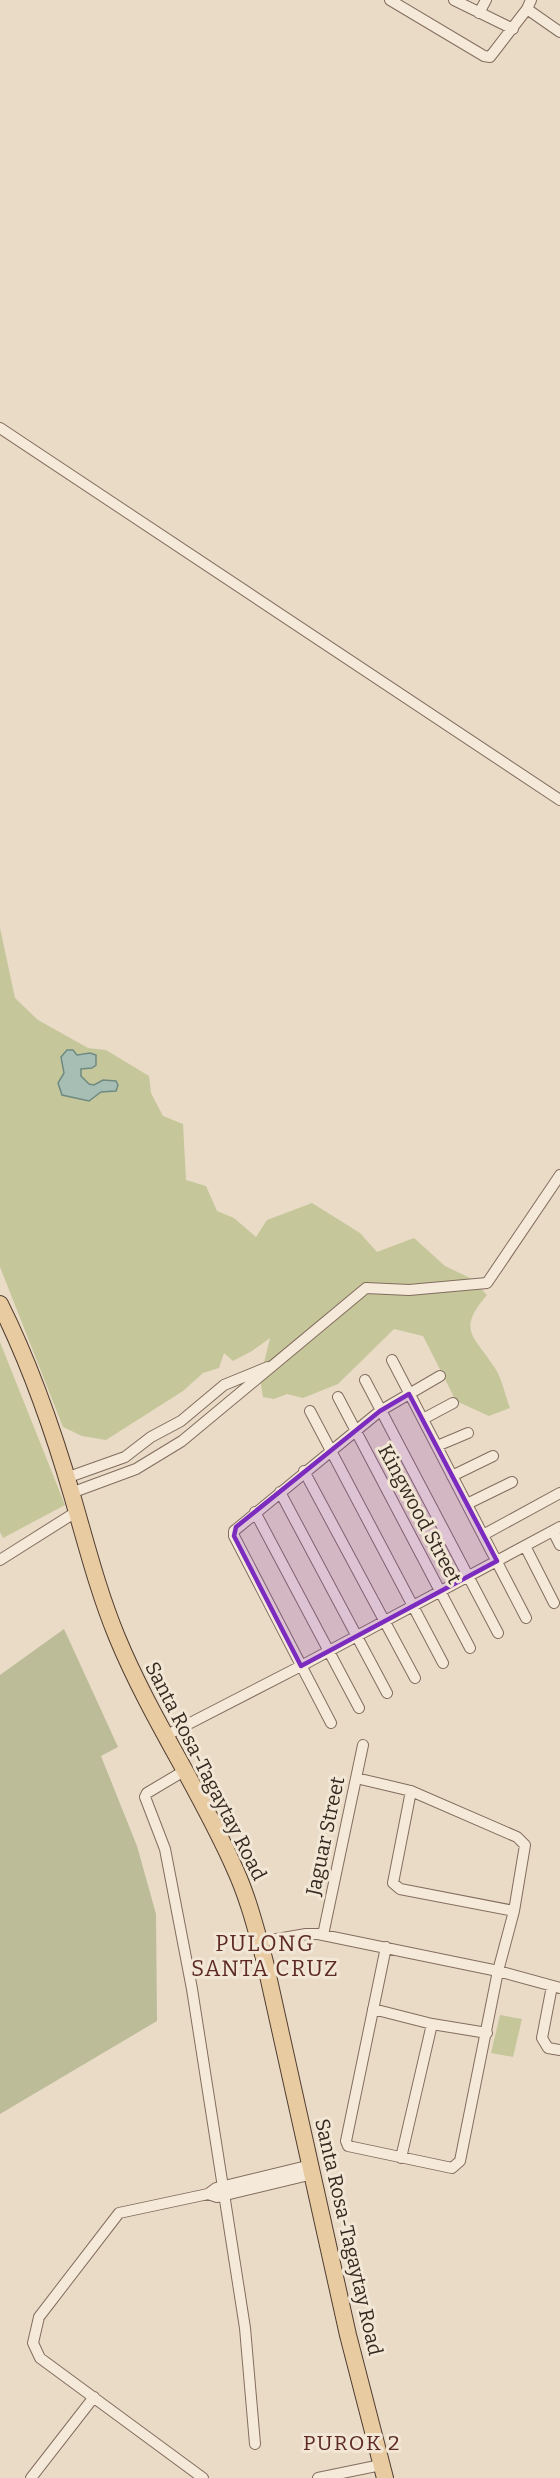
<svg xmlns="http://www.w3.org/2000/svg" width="560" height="2478" font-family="Bitter,serif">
  <rect width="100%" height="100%" fill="#e9dbc6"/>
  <!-- green -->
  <path fill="#c6c69b" d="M0,928l15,70 23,22 50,28 18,2 43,26 2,17 12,23 20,8 3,56 20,6 11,25 17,7 22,19 11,-17 45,-17 48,30 17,19 37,-14 31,28 27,13 15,16c-31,36 -13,40 8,73 7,11 10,27 15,40l-21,8 -33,-15 -33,-65 -29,-7 -56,55 -35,14 -16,-4 -13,5 -11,-2 -3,-18 10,-41 -18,13 -19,10 -9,-8 -5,15 -16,5 -20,18 -77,49 -24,-4 -19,-9 -63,-160z
    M0,1342l65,163 -62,33 -3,-6z
    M500,2015l22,4 -9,38 -22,-4z"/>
  <!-- cemetery -->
  <path fill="#bcbc99" d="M64,1629l54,118 -17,9 36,90 19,68 1,107 -157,93v-439z"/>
  <!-- water -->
  <path fill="#a7beb4" stroke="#6f8b81" stroke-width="1.5" d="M67,1050h6l4,5 13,-2 6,2v10l-4,3 -11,1v7l8,8 5,1 9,-5 13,1 2,4 -2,6 -15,1 -12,9 -27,-6 -4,-12 6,-10 -3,-16z"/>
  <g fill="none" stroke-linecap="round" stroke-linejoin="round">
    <defs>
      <path id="minor" d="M390,0l94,56 6,1 37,-48 4,-9
        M454,0l59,29
        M527,9l33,23
        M479,13l7,-13
        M0,428l560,372
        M392,1360l134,258
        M365,1380l133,253
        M338,1397l132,251
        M310,1411l133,252
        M423,1419l30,-16
        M437,1446l31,-13
        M304,1471l111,207
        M452,1476l41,-20
        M66,1478l59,-21 26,-20 30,-16 43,-36 44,-18
        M280,1492l107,201
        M71,1493l65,-24 46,-28 184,-153 43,2 78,-7 73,-108
        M467,1504l45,-22
        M255,1512l104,196
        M553,1531l7,14
        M483,1535l77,-42
        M525,1546l29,57
        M0,1560l76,-48
        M331,1723l-97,-187v-5l146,-120 60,-35
        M165,1736l136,-70 259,-139
        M184,1771l-37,22 -2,4 20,52 27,140 53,339 10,116
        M356,1778l55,13 106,46 8,8 -11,66 -16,60 -38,190 -8,7 -104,-22 -2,-5 40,-194
        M411,1791l-18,92 7,6 114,22
        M323,1935l40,-190
        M260,1942l46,-8h12l180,37 62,17
        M552,1986l-10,52 6,10 12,2
        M373,2009l59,15 55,9
        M401,2158l31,-134
        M208,2194l9,3 96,-23
        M31,2478l63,-81
        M203,2478l-163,-120 -7,-15 6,-26 80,-104 89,-19 8,-6 95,-23
        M318,2478l63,-13"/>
      <path id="primary" d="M0,1304c30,60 53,126 72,191 14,48 26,96 45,142 33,80 82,151 117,230 14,30 22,62 31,95l83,373 37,143"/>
    </defs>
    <!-- minor casing -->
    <use href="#minor" stroke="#836d5e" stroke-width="12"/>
    <!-- primary casing -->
    <use href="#primary" stroke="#513d31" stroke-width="18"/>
    <!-- minor -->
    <use href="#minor" stroke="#f5e9d9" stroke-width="10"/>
    <!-- primary -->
    <use href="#primary" stroke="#e9cba2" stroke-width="16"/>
  </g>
  <!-- marked area -->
  <path fill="#7b2cbf" fill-opacity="0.2" stroke="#7b2cbf" stroke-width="4.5" stroke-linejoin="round" d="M409,1394l88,167 -196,105 -67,-130 2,-9 144,-116z"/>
  <g text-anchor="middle" stroke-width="6" stroke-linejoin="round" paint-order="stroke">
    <!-- street labels -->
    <g font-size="20" fill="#352820" stroke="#f2e6d5">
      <text transform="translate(420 1514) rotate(62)" y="7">Kingwood Street</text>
      <text transform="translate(206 1771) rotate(63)" y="7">Santa Rosa-Tagaytay Road</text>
      <text transform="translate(325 1836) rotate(-78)" y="7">Jaguar Street</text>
      <text transform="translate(349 2237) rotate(77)" y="7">Santa Rosa-Tagaytay Road</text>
    </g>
    <!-- neighbourhood labels -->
    <g font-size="21" letter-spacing="1.5" fill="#5d2a24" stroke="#f2e6d5">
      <text x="352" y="2450">PUROK 2</text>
    </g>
    <!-- quarter labels -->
    <g font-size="22" letter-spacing="1.5" fill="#5d2a24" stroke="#f2e6d5">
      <text x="265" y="1951">PULONG<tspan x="265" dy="25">SANTA CRUZ</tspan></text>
    </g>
  </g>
</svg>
